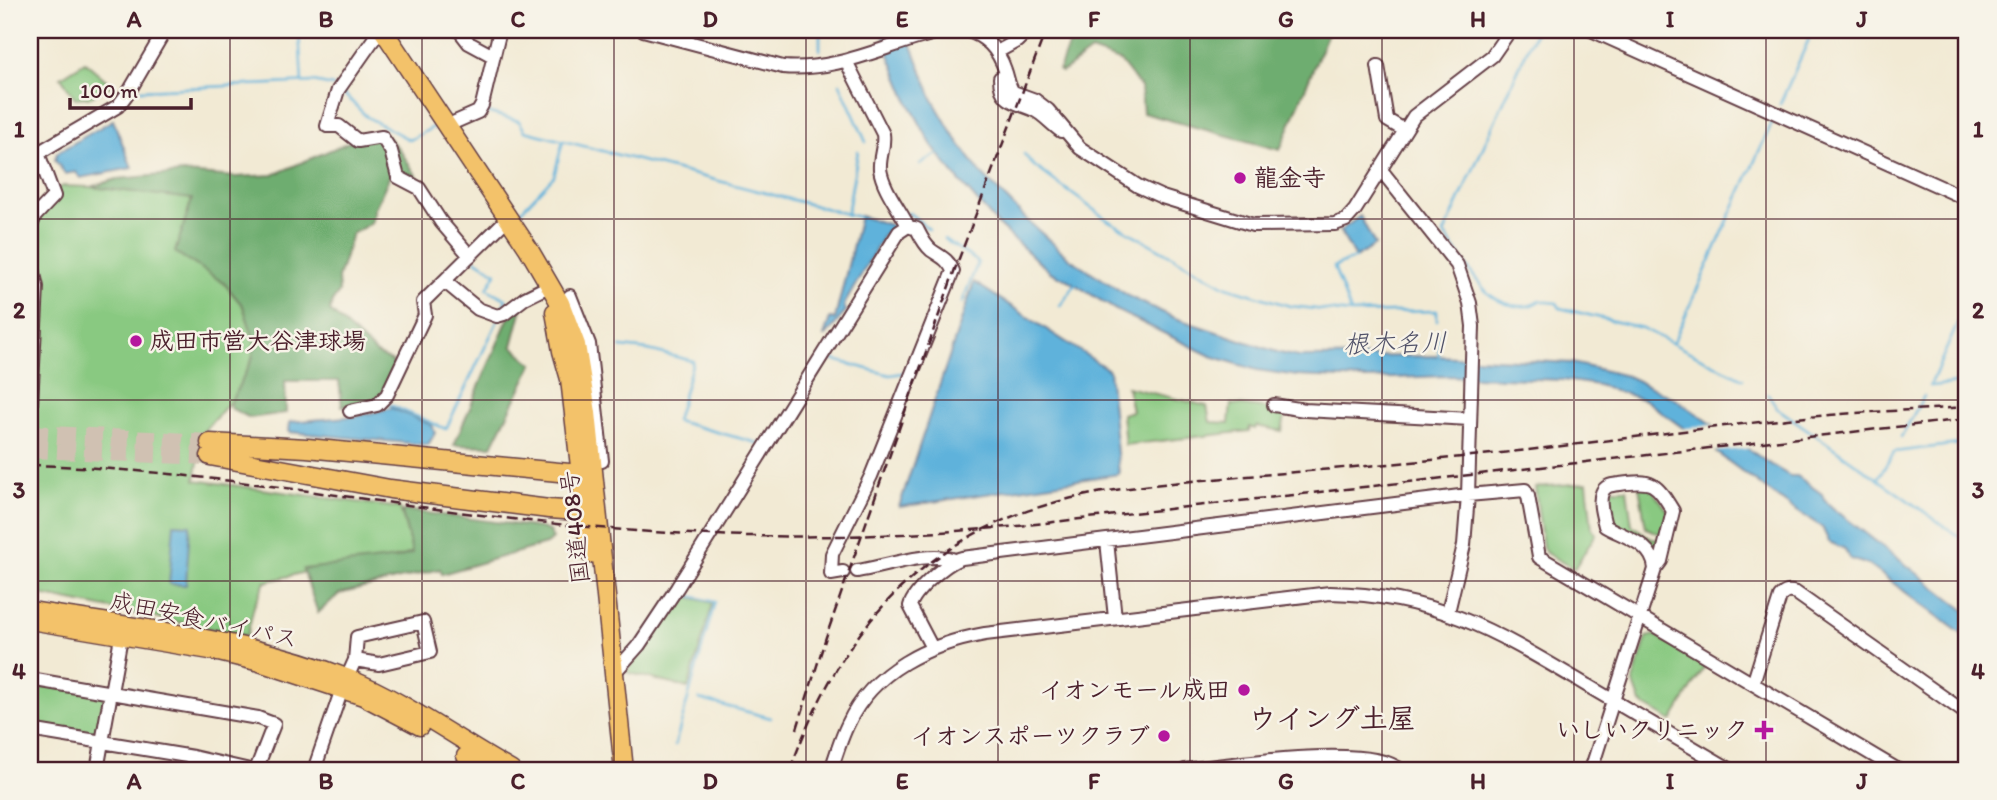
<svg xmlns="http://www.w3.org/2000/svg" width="1997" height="800" font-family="Itim,'Klee One',sans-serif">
  <rect width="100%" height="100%" fill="#f7f3e8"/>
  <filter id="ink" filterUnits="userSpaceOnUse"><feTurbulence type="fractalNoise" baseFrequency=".0143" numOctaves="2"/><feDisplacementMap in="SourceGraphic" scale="14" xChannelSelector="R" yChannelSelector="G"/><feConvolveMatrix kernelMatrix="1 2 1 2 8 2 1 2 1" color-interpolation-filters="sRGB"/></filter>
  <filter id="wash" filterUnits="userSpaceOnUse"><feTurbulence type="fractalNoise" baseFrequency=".00686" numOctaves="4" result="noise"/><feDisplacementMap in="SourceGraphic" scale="28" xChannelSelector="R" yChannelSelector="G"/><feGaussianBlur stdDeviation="1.57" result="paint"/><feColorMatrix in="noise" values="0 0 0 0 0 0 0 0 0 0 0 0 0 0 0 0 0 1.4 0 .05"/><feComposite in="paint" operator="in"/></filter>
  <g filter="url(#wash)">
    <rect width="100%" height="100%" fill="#f2ead4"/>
    <!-- green -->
    <path fill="#89c981" stroke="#6a7456" stroke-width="2" d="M85,62l27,23 -21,12 -16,1 -14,-21z
      M63,186l28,1 101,11 -16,54 48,31 19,23 12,36 -3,18 -21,41 -28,31 -8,48 205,28 13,45 -76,20 -32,-1 -40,10 -11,24 -7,30 -217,-43v-378l18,-22z
      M1127,387l80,19 3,16 19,1 2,-19 55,7 -4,20 -26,-5 -1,3 -5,-2 -1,4 -124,14 -3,-31 10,-3z
      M1587,483l5,46 4,5 -22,35 -28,-16 -3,-5 -8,-61z
      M1639,486l13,3 18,25 -6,16 -4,4 -14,-6z
      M1608,489h19l5,36 20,14 11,1 -4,18 -9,-13 -37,-22c-6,-9 -10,-25 -5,-34z
      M677,594l36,9 -25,85 -62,-16z
      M1655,635l50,31 -33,55 -31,-18 -8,-22 14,-44z
      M30,682l75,12 -7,42 -68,-11z"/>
    <!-- forest -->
    <path fill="#6ead6f" stroke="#5c664d" stroke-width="2" d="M1074,30h255l-49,120 -137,-37 -2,-25 -21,-27 -29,-10 -29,21 -3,-2z
      M381,131l18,18 19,29 -27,-5 -16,35 -4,15 -19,11 -14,44 1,14 -7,10 -2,9 47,43 16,8 2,11 -6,13 -17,17 -30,3 -3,-25h-54l1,32 -36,5 -20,-10 1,-7 21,-41 3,-18 -12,-36 -19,-23 -49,-31 17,-53 -101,-12 26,-8 68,-6 51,4 37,-2 99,-43z
      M523,304l-11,42 21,18 -41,82 -38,-1 54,-126z
      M405,510l136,18 8,3 4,8 -7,5 -104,30 -2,-5 -101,25 -21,19 -15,-44 94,-11 15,-5 -10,-41z"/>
    <!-- water -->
    <path fill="#5fb2db" stroke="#546883" stroke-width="2" d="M882,30h24l27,70 19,33 28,39 48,49 41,37 63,40 43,20 105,35 19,4 136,-1 137,7 55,13 47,22 99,68 17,10h7l25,18 2,6 10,9 133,103v26l-98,-73 -19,-6 -5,-10 -16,-7 -7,-15 -33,-21 -144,-106 -47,-15 -35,-5 -117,-4 -80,3 -68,-3 -41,-6 -46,-14 -95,-46 -48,-30 -18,-8 -51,-46 -43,-49 -25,-33 -22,-41 -20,-48z
      M113,120l19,48 -52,10 -4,-6 -11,2 -10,-14 2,-7z
      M860,216l34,10 3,-5 4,2 -7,8h-8l-42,74 2,6 -20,25h-2l6,-18 5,1z
      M1360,216l15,29 -20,13 -15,-27z
      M974,282l135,88 10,104 -220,33z
      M392,408l40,17 3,8 -7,12 -139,-13 1,-10 68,-6z
      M174,524l16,1 -4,60 -17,-1z"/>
    <!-- pier -->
    <path fill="#f2ead4" d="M1718,424l34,24 -39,4 -33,-23z"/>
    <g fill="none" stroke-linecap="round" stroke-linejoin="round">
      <!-- stream -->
      <path stroke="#5fb2db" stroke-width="2.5" d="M299,30l3,52
        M1536,30l-92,204c13,16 29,45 44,59 12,11 37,19 51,8l18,2 3,5 82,20 101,51
        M820,50v-20
        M840,84l26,58
        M141,90l172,-8 20,4
        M342,92l25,25 43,23 27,-15
        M1780,104l33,-74
        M486,112l33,9 6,10 334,86
        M1024,154l9,11 76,56 118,66 63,19 61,7
        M920,164l21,-12
        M907,214l2,-1 20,16
        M847,215l11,-64
        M516,216l38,-40 9,-35
        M944,239l34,23 -16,41
        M1355,258l-21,9 17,46 86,-2v9
        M475,259l21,14 -9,16 19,10 -3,9
        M1060,306l16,-23
        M1438,332l1,25
        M1673,343l101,-225
        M621,347l27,3 45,11 -17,60 85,23
        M827,358l63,17 18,-3
        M1930,386l37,-84
        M1931,386l36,-4
        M1768,394l9,14 190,134
        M390,405l56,24 52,-109
        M1901,437l23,-41
        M1878,478l16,-26 73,-9
        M699,699l72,19
        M675,745l40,-143 -36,-9"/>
    </g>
  </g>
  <g filter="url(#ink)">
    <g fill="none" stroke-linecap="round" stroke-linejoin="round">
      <!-- highway-tunnel -->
      <path stroke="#d0c1b2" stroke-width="18" stroke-dasharray="18 9" stroke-linecap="butt" d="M30,434l180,9
        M30,449l180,7"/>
      <defs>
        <path id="minor" d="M380,30l-42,60 -11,36h12l19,15 24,-4 9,14 7,26 21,11 22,34 29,34
          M459,30l10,13 24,13
          M643,30l140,37c59,5 109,-26 165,-37
          M965,30c21,6 33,19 40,40 3,8 3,15 8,22l22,8 13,10 32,38 58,38 24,11 91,28 82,-1 11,-4 9,-10 59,-94 78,-60 18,-26
          M1591,30l376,169
          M997,52l20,-11 11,-11
          M1378,66l9,54 17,10
          M1000,78c0,24 16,24 34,32 9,4 18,15 27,21
          M446,126l32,-14 4,-7 18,-75
          M1381,170l76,95 13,38 3,23 -5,169 -4,50 -16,67
          M30,228l5,-12 19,-20 -16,-43 80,-47 12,-16 35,-60
          M30,256l7,31 -7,136
          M444,281l34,28 19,7 7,-2 21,-16 24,-12
          M570,296l19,48 13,117
          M1274,405l31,5 165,9
          M350,411l27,-6 10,-10 38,-80 -2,-13 85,-84
          M1107,541l8,77
          M857,571c27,-4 72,-21 98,-11
          M843,572l-12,2 1,-20 39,-78 82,-205c-5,-12 -12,-14 -22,-21 -7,-6 -10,-13 -14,-21l-9,-3c-9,-18 -25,-37 -28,-57 -1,-12 5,-23 3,-35l-37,-73
          M932,648l-22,-42c4,-15 37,-44 52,-48l506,-63 57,-5 3,6 11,61 359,213
          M614,673l25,-28 38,-57 222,-356 9,-6
          M30,679l228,39 16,6 -18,46
          M1753,684l27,-87c5,-6 9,-6 16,-4l171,121
          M30,730l163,27 57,13
          M97,770l24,-133
          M314,770l28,-81 13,-29 2,-23 66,-15 7,30 -51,12 -24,-4
          M372,770h3
          M831,770c5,-15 10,-32 17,-46 25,-54 81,-80 137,-90l345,-41c108,2 168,40 258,93 48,28 95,56 143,84
          M1185,770c40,-5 187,-27 215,0
          M1591,770l64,-201 6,-8 12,-50c-17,-28 -20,-32 -53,-27 -8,1 -15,1 -18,9 -4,9 1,24 3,33 19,11 48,17 50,43"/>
        <path id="major" d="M30,610c106,17 218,28 319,68 57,23 109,62 163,92
          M30,621l180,30 46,11 107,35 57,30
          M465,756l23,14"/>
        <path id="highway" d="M383,30l145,218 32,55 16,42 11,68 37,357
          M555,312l7,39 8,28 20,175
          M210,443l97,5 283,27
          M210,456l180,33 159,20 46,3"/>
      </defs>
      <!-- minor casing -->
      <use href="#minor" stroke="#633d44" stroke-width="16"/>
      <!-- major casing -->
      <use href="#major" stroke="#633d44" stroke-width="19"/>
      <!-- highway casing -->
      <use href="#highway" stroke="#633d44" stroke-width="21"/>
      <!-- minor -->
      <use href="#minor" stroke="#fff" stroke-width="12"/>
      <!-- major -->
      <use href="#major" stroke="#f3c26a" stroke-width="16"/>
      <!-- highway -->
      <use href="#highway" stroke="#f3c26a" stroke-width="18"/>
      <!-- rail -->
      <path stroke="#4a1f2b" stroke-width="2.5" stroke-dasharray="10 5" stroke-linecap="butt" d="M30,465c171,4 339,38 509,57 159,18 319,19 479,4l949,-107
        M797,729l29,-92 129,-368 91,-239
        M790,770c36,-99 87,-181 181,-234 79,-44 166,-50 255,-58 79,-7 158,-13 236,-21 123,-12 245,-31 367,-42 46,-4 92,-5 138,-8"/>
    </g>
  </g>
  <!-- grid -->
  <path fill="none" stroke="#4a1f2b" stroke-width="2" stroke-opacity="0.55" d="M230,30v740M422,30v740M614,30v740M806,30v740M998,30v740M1190,30v740M1382,30v740M1574,30v740M1766,30v740M30,219h1937M30,400h1937M30,581h1937"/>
  <!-- markers -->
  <g fill="#b5179e" stroke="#f7f3e8" stroke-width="2.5">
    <circle cx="1240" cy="178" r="7"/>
    <circle cx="136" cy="341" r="7"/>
    <circle cx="1244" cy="690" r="7"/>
    <path d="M1760.5 719.5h7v7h7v7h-7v7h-7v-7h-7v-7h7z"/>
    <circle cx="1164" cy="736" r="7"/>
  </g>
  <g text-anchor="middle" stroke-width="5" stroke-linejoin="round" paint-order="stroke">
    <!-- poi labels -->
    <g font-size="24" font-weight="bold" fill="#4a1f2b" stroke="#f7f3e8" text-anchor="end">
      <text x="1254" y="186" text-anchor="start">龍金寺</text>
      <text x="150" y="349" text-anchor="start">成田市営大谷津球場</text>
      <text x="1230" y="698">イオンモール成田</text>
      <text x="1748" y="738">いしいクリニック</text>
      <text x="1150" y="744">イオンスポーツクラブ</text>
    </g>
    <!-- street labels -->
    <g font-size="24" fill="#4a1f2b" stroke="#f7f3e8">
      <text transform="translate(575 527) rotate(-96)" y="8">国道408号</text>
      <text transform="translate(204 620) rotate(12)" y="8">成田安食バイパス</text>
    </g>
    <!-- water labels -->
    <g font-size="26" font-style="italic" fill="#515269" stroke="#f7f3e8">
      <text transform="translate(1395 343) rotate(-1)" y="9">根木名川</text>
    </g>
    <!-- quarter labels -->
    <g font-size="28" font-weight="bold" fill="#4a1f2b" stroke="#f7f3e8">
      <text x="1332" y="728">ウイング土屋</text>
    </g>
  </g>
  <!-- margin -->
  <rect width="1997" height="800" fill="none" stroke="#f7f3e8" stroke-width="77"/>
  <!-- scale -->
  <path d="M70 98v10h121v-10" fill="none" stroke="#4a1f2b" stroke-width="3.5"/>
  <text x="80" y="98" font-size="21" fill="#4a1f2b" stroke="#f7f3e8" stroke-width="5" paint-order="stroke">100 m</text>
  <rect x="38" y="38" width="1920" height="724" fill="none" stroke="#4a1f2b" stroke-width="2.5"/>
  <g font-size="23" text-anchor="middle" font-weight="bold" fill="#4a1f2b">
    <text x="134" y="27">A</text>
    <text x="326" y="27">B</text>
    <text x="518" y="27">C</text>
    <text x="710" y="27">D</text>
    <text x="902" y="27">E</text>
    <text x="1094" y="27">F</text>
    <text x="1286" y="27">G</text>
    <text x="1478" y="27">H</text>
    <text x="1670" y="27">I</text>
    <text x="1862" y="27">J</text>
    <text x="19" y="137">1</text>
    <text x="1978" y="137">1</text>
    <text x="19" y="318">2</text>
    <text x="1978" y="318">2</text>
    <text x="19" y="498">3</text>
    <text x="1978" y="498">3</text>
    <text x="19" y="679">4</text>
    <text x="1978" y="679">4</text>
    <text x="134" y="789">A</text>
    <text x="326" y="789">B</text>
    <text x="518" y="789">C</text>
    <text x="710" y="789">D</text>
    <text x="902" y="789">E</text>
    <text x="1094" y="789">F</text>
    <text x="1286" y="789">G</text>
    <text x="1478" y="789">H</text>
    <text x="1670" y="789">I</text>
    <text x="1862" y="789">J</text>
  </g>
</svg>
